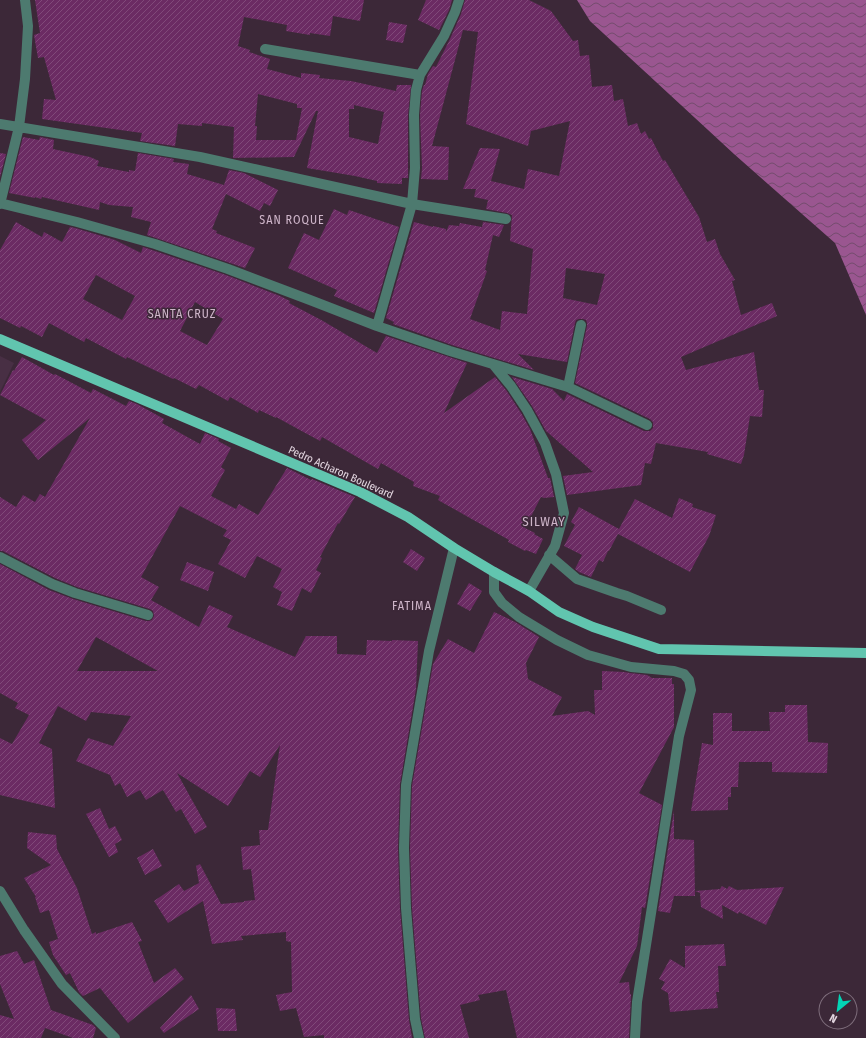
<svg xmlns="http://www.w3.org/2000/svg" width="866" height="1038" font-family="'Fira Sans Condensed',sans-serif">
  <defs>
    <pattern id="water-waves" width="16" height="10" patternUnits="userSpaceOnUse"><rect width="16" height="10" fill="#9a5690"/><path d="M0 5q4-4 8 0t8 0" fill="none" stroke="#734c6d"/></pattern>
    <pattern id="building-hatch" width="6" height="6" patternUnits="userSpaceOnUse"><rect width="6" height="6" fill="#6b2b63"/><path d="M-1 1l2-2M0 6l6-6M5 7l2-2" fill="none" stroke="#804979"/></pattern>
  </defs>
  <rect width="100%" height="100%" fill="#3c2838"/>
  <!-- built -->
  <path fill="#482f44" d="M0,356l14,7 -14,29z"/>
  <!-- water -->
  <path fill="url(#water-waves)" d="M577,0h289v315l-31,-72 -101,-89 -144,-133z"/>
  <!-- building -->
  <path fill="url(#building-hatch)" fill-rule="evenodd" d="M35,0h329l-4,21 -27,-5 -3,20 -20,-3v2l-24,-4 1,-6 -43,-8 -6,29 12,4 -1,2 21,7 -3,10 34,9v-5l19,2 -1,3 32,3 45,10 1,-6h14l-3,30v63h-6v6l-25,-1v-2l-22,-5 -48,-8 11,-57h-2l-22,46 -61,1 1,-31 -32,-4v3l-24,-2 -3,22 -35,-5 2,-8 -100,-14 2,-20 12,1 -12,-43 -6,1 -4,-23 6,-2zM258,94l39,10v4h5l-6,32h-40l1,-14h-2zM354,105l30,7 -6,32 -29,-7v-28h5z
    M426,0h26l-3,10 -10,20 -21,-10z
    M465,0h64l22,11 22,30 5,-1 2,16 9,-1 3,32 20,-2 2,16 9,-2 5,27 9,-3 4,11 4,-3 4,8 2,-1 12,23 2,-1 34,57 8,25 8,-3 5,15 15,26 -3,1 9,34 31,-12 5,13 -96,41 5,13 68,-18 5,38h5l-2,27 -12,-1 -6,39 -3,9 -34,-10 1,-2 -52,-9 -5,21 -6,-1 -4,22 -74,10 -4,-19 30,-4 -47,-41 -14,-25 -20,-29 40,12 12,12 3,-7 77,37h6l3,-3v-6l-3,-3 -75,-36 12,-57v-3l-1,-3 -3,-1h-4l-3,1 -1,3 -8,39 -49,-8 16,16 -82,-25 -59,-21 1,-2 -8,-4 28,-96 19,5v-1l13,3v3l3,-7 10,1 1,-3 22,4 1,-5 21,3 -5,12 -6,-2 -8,35 2,1 -17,48 30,11 2,-19 25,3 6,-65 -23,-8 2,-26 -5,-2 -21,-4 2,-9 -14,-3 2,-8h-13l17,-41 20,1 -9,32 33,8 4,-20 31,7 11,-55 -39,10 -3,15 -62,-22 12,-92 -15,-2 -31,116 17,1 -1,33 -27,-1 1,-11 -2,-53 2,-24 2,-6h1l3,-11 5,-8 3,1 14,-28 11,-25zM566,268l39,6 -8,31 -34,-7z
    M389,22l18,3 -4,18 -17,-3z
    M23,137l16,3 1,-3 14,3 -1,9 37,8 9,4 -2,5 32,6v-2l6,1 3,-18 36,6 -1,3 16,2 -2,10 37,11 5,-15 15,3 34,17 -8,16 -6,-3 -4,8 -34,-17 -14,35 5,2 -1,2 39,15 -10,20 -98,-33 4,-13 -20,-5 2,-10 -24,-2 -9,-3 -1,8 -57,-13 -1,2 -6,-2v1l-26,-5z
    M0,153l6,1 -6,23z
    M334,209l13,6 2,-5 50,17 -25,86 -40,-17 3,-6 -49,-22 16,-35 15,7z
    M16,222l26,15 2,-5 18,10 8,-15 5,1 40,12 26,13 2,-6 83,28 54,21 10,5 -1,2 34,18 54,32 9,-17 81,27 -23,50 51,-36 11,13 15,23 9,16 18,49h2l4,19 -10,1 -3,-1 -16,31 10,5 -1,1 9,5 -7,15 -10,-4 -1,1 -17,-9 1,-2 -71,-40 2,-4 -27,-10 1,-4 -33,-19 -3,6 -56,-32 -2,4 -44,-24v1l-17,-8 -1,3 -28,-16 -2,4 -29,-16 -3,4 -22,-11 -1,1 -46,-22 -1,2 -40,-21 -2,4 -35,-19 -7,14 -21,-11 -1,2 -20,-10v-68zM96,275l39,21 -13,24 -39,-21zM195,302l28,17 -16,26 -27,-14z
    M22,357l32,18 1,-1 36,19 2,-4 33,17 3,-5 8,3 27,15 -2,4 38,21 5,-11 14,6 -1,2 13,7 -10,19 4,3 -14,26 25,13 3,-5 19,11 29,-47 24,12 1,-1 43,18 -16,27 -1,-1 -18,34 2,1 -6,12 5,3 -10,20 -9,-5 -10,23 -15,-6 5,-13 -9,-5 9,-18 -25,-13 -12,22 -27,-14 13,-24 -8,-4 4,-6 -47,-24 -39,71 18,10 -8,13 48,27 10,-22 24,11 -6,11 68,30 11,-21h31v18l29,1 1,-15 25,1v-1l26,1 -2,48 -16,95 -2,64 2,61 9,111 3,18h-88v-3l-20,2 -8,-29 -16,3 -4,-16 16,-3 -1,-50 -5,-1v-9l-45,4 2,4 -31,4 -9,-43 -35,22 -14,-22 25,-17 5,7 15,-8 -3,-17 4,-2 21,40 23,-2v-1l11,-1 -4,-31 -8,1 -2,-23 19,-2 -1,-15h9l12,-85 -20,32 -10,-6 -22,35 -51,-33 30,54 -12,7 -14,-25 -5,3 -13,-22 -17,10 -6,-10 -13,7 -7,-14 -5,3 -5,-11 -34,-14 12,-23 25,8 18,-30 -40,-4 -5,9 -28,-15 -19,37 13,6 3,59 -55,-13v-57l12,6 17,-29 -14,-7 3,-5 -18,-10v-129l49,26 24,9 73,22h3l3,-1 2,-4 -1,-5 -3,-2 -73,-22 -22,-9 -52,-27h-3v-54l16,10 7,-12 12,7 5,-8 5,3 45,-79 -52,42 -16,-20 24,-20 -46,-25 13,-25 1,1zM96,637l62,34h-81z
    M679,498l14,6 -1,3 24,8 -7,21 -19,36 -72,-38 -9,17h-1l-5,11 -4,-2 -8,17 -12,-5 -4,-3 7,-14 -18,-9 11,-21 -4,-3 8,-15 40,22 16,-30 37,19z
    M411,549l14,9 -8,13 -14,-9z
    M187,562l27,10 -6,19 -28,-11z
    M469,583l13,8 -12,20 -13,-7z
    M494,612l21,10 24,15 -13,26 2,16 34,18 -10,19 36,-5 7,4 -1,-25h8v-19l22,1 6,1 17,2 5,3h20v6h2v43l-35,66 23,12 -17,103 -3,-1 -5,39 -18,37 10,-1 1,12h1v2l-2,42h-112l-11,-48 -28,5 2,5 -20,5 9,33h-44l-4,-20 -9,-110 -2,-60 2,-62 21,-122 15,-25 26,14z
    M785,705h22l1,37 20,1 -1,30 -55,-1v-10h-33l-1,25h-7v10h-3v13l-37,1 11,-68 11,2v-32h19v18h38l-1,-19h16z
    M100,808l9,21 6,-3 7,14 -7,4 3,8 -9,5 -23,-43z
    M674,811v28l20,1 1,56h-21l-4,17 -12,-2z
    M28,832l28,3 1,14 20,39 15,46 4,-2v2l36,-12 10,19 -4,1 16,41 21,-15 9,11 -56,44 -28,-35 -17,8 -4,-4 -9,-19 -4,2 -13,-20 -4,-13 9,-3 -9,-29 -9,3 -5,-16h1l-12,-19 27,-13 -24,-17z
    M153,849l9,17 -17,9 -8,-17z
    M722,886l5,3 2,-3 8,4 47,-3 -18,38 -27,-13 -1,2 -16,-9 1,14 -22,-12 -1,-14 -5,-2 25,-2z
    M724,944l2,22h-8l1,26h-3l2,16 -48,4 -2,-19 -7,-4 4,-7 -6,-3 11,-20 15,9v-22z
    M17,951l7,13 10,-4 17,50 42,15 3,3 -3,10h-20l-28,-10 -4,10h-41v-23l14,4 -14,-35v-28z
    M191,995l8,14 -35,24 -4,-5z
    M216,1008l19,1 2,22h-19z"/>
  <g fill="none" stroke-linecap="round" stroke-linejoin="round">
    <!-- minor -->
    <path stroke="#4d7a6f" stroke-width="10" d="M265,49l155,26
      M0,124l200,33 212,47 94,15
      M0,203l77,19 78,22 73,25 82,31 67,26 73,25 118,36 79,38
      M0,204l19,-77 6,-48 3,-53 -3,-26
      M377,326l35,-122 3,-36 -1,-53 2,-25 4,-15 24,-39 11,-24 4,-12
      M493,364l18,22 16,24 18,33 11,31 8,39 -9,33 -26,45
      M568,387l13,-62
      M549,555l28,24 40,14 10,3 34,14
      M0,557l52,27 23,9 73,22
      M494,572v20l8,11 17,14 38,23 31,15 43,12 43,4 10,3 5,6 2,10 -12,46 -42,266 -2,36
      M0,891l24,39 38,54 53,54
      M419,1038l-4,-19 -9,-111 -2,-60 2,-63 23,-134 25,-103"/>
    <!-- major -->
    <path stroke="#61c5af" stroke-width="10" d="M0,339l360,153 48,25 46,31 40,24 35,19 30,21 34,15 66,22 207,4"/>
  </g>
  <g text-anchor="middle" stroke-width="3" stroke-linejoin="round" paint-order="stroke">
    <!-- street labels -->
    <g font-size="11" fill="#e2d5df" stroke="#3c2838">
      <text transform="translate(341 472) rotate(24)" y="4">Pedro Acharon Boulevard</text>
    </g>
    <!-- neighbourhood labels -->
    <g font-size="12" letter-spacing="1" fill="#ceb5c9" stroke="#3c2838">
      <text x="292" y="224">SAN ROQUE</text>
      <text x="182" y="318">SANTA CRUZ</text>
      <text x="412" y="610">FATIMA</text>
    </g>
    <!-- quarter labels -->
    <g font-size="13" letter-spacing="1" fill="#ceb5c9" stroke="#3c2838">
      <text x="544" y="526">SILWAY</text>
    </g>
  </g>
  <!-- north arrow -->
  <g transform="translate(838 1010) rotate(209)"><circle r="19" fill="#3c2838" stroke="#7e6d7b"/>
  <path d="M0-3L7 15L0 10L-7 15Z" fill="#03d5b6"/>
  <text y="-6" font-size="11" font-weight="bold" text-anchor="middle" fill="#e2d5df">N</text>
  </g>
</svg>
